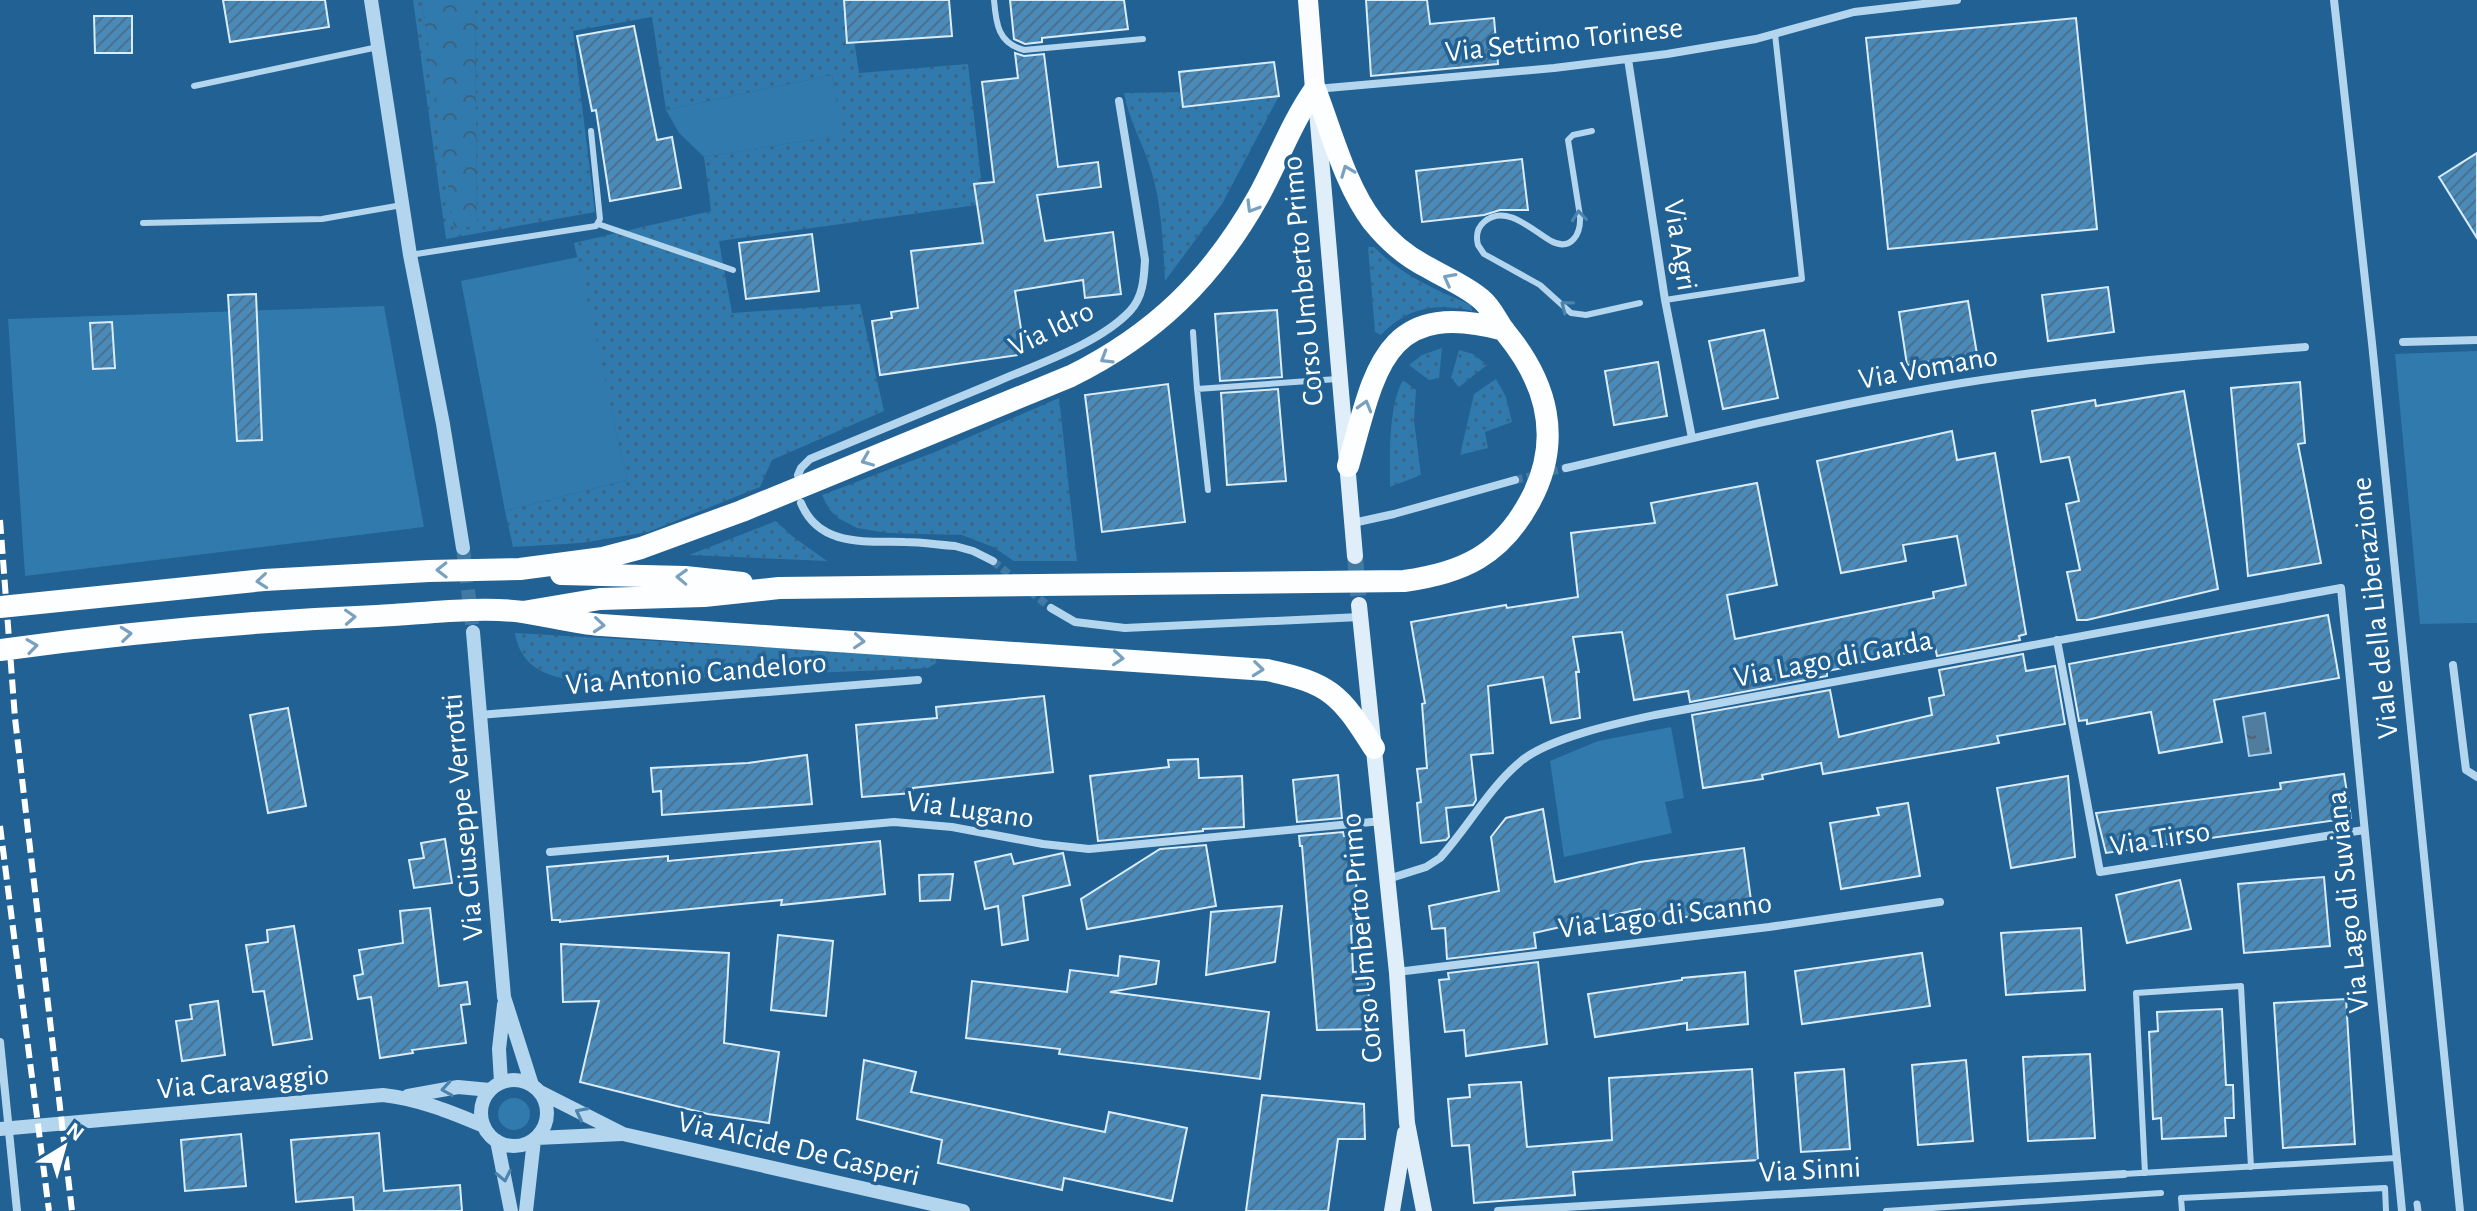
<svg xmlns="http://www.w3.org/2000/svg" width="2477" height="1211" font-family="'Alegreya Sans',sans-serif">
  <defs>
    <pattern id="grass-dots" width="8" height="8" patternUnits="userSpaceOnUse" patternTransform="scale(2)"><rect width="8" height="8" fill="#317aae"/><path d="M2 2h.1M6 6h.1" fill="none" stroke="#3e637d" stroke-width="1.8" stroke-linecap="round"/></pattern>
    <pattern id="forest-crowns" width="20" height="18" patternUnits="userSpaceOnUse" patternTransform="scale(2)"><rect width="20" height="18" fill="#317aae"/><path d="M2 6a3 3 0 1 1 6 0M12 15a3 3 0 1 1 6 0" fill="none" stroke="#3e637d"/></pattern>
    <pattern id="water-ripples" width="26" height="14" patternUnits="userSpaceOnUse" patternTransform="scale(2)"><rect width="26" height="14" fill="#507c9e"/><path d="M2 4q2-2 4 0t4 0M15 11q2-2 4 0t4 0" fill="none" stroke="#4e6475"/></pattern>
    <pattern id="building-hatch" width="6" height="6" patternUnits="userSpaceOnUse" patternTransform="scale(2)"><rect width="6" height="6" fill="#4a8ab9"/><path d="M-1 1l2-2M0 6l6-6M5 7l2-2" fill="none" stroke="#4b718d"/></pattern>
  </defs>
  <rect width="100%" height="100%" fill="#216193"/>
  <!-- grass -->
  <path fill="url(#grass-dots)" d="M413,0h9l33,229 22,-4 -2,-225h373l11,73 109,-9 16,140 -265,37 13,72 128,-9 24,107 -112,49 -12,27 -112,45 -67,11 -68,4 -8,-36 122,-31 -53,-237 137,-32 -7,-54 137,-22 -9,-60 -166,35 -14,-93 -79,14 22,181 -149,27z
    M1181,92l2,15 96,-11 -57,108 -57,77c-2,-37 -3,-76 -14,-111 -8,-27 -22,-49 -27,-77z
    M1368,247h6c27,28 62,43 97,58l1,6c-36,-8 -64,-4 -91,24l-6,-3z
    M1442,348l-3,30 -10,2 -20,-15 13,-10z
    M1459,350l14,4 14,11 -28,22 -8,-9z
    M1496,379l10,18 6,25 -27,10 3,16 -28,7 14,-61z
    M1403,380l13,10 -2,31 7,54 -31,12c0,-31 -2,-80 13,-107z
    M1059,398l18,163h-63l-21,-14 -31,-12 -74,-2 -31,-5 -19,-10 -9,-9 -7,-14 113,-43z
    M776,521l16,15 35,25 -138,-6z
    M515,633l420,24 1,6 -8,5 -17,1 -317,13c-35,-2 -73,-8 -79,-49z"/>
  <!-- forest -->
  <path fill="url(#forest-crowns)" d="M422,0h53l2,225 -23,5z"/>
  <!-- garden -->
  <path fill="#317aae" d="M832,75l10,60 -138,22 -25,-24 -13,-23z
    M578,257l49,223 -122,31 -44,-230z
    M384,306l40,221 -399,49 -17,-257z
    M2477,351v272l-57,1 -25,-270z
    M1671,727l13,71 -19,4 7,31 -108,24 -14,-96 48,-20z
    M498 1114a16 16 0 1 1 32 0a16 16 0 1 1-32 0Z"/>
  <!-- water -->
  <path fill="url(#water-ripples)" stroke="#a7d1ef" stroke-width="2" d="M2265,713l6,40 -22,3 -6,-39z"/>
  <!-- building -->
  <path fill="url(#building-hatch)" stroke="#d9ecfa" stroke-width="2" d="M223,0h102l4,27 -99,15z
    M844,0h105l3,36 -105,7z
    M1010,0h114l4,29 -86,9v4l-17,2 -11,-5z
    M1366,0h61l3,24 64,-6 4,46 -127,12z
    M94,16h38v37h-37z
    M2076,18l21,211 -209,20 -22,-211z
    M634,26l23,114 15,-3 9,51 -71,13 -14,-91 -4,1 -15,-75z
    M1015,53l9,3 20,-2 14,113 40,-5 3,25 -64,8 8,46 68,-9 8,62 -36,4 -2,-18 -68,11 10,63 -145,21 -8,-54 20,-3 -1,-6 27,-4 -7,-57 72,-8 -9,-59 20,-2 -12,-100 36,-4z
    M1274,62l5,34 -96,11 -4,-35z
    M2477,153v85l-38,-61z
    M1522,159l6,51h-28l-16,5 -62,7 -6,-51z
    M812,234l7,57 -73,8 -7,-56z
    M2108,287l6,45 -66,9 -6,-46z
    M256,294l6,146 -25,1 -9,-146z
    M1968,301l9,53 -70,11 -8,-53z
    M1277,310l5,67 -62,4 -5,-67z
    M112,322l3,46 -22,1 -3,-46z
    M1764,330l14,68 -55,11 -14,-68z
    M1658,362l9,54 -53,9 -9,-54z
    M2300,382l5,61 -7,1 23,119 -73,13 -17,-188z
    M1168,384l17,138 -83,10 -17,-137z
    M1278,389l8,92 -59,4 -6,-92z
    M2184,391l34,198 -131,31h-10l-10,-48 13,-2 -14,-66 13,-3 -10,-44 -28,5 -9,-51 63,-11 1,6z
    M1952,431l5,29 38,-7 31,181 -7,2 1,4 -83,16 -2,-9 -82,17v2l-26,5v5l-137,26 -2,-11 -54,9 -12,-68 -49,5 6,35h-3l4,46 -29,5 -8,-46 -55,9 5,67 -22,2 5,45 -3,5 -27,3 3,29 -3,3 -25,3 -4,-40 4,-1 -4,-33 10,-1 -5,-64 3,-1 -14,-81 95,-17 1,3 71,-11 -7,-64 84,-10 -4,-20 106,-20 20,102 -50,10 8,44 199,-41 -1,-6 33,-7 -9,-49 -54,9 3,16 -65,12 -24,-112z
    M2328,615l11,63 -125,22 8,42 -63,11 -8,-41 -64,12v-4l-8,1 -10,-57z
    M2023,654l3,17 29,-5 10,58 -68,12 2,7 -176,31 -2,-11 -59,12 1,4 -60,9 -11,-73 138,-25 9,47 93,-22 -3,-17 15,-3 -5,-25z
    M1044,696l9,76 -140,16v5l-51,4 -6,-72 81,-7 -1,-11z
    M288,708l18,98 -38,7 -18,-98z
    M807,755l5,49 -150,11 -1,-24 -8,1 -2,-24 97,-5z
    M1198,759l1,19 43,-2 2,51 -41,2v2l-105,10 -8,-65 79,-9 -1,-7z
    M2344,774l7,44 -245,35 -10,-40 185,-24 -1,-6z
    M1338,775l4,43 -45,4 -4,-42z
    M2068,776l7,81 -64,11 -14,-80z
    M1908,803l12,73 -79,13 -11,-66 49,-8 -2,-7z
    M1543,809l12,73 85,-20 104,-14 8,60 -110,15 -2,-14 -106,24 2,15 -89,11 -2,-31 -13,1 -3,-23 70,-15 -8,-54 15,-19z
    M1343,832l1,4 10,-1 4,90 -7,1 2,46 14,-1 4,58 -54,1 -15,-184h-2l-1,-10z
    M445,839l7,44 -38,5 -5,-28 15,-2 -3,-15z
    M880,841l5,53 -104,11 1,-5 -222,22v-2h-8l-5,-53 121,-11v5z
    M1206,845l10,61 -129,23 -6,-30 79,-50z
    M1063,853l7,32 -47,11 5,44 -26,5 -4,-39 -13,3 -10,-47 36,-8 3,10z
    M953,874l-3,26 -30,1 -1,-26z
    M2324,877l6,69 -86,7 -6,-69z
    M2180,880l11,49 -64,14 -11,-48z
    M1282,906l-7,56 -69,13 5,-63z
    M430,908l9,78 28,-4 3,22 -9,1 5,38 -54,7 1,3 -33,5 -9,-61 -13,2 -4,-23 9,-2 -4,-24 44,-7 -3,-32z
    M294,926l18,113 -39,6 -9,-54 -11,1 -7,-47 22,-3 -1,-12z
    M2081,928l4,62 -79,5 -5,-62z
    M778,935l55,6 -7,75 -55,-6z
    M561,944l168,9 -5,90 55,9 -10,71 -61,-9 -128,-32 19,-81 -36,1z
    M1922,953l8,53 -128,18 -7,-53z
    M1120,956l39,5 -3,23 -46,8 159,20 -9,67 -201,-25 1,-5 -94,-11 6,-57 95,11 3,-22 48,6z
    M1538,962l9,82 -81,12 -2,-26 -19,2 -6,-52 10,-1 -1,-6z
    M1745,972l3,52 -61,6v-7l-92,14 -7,-43 94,-14v-2z
    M2346,999l9,145 -72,4 -9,-145z
    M218,1001l7,54 -43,6 -6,-40 16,-2 -2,-14z
    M2222,1009l4,76h7l1,33h-9l1,18 -64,3 -1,-21 -8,1 -4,-87 9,-1 -1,-19z
    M2090,1054l5,84 -67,3 -5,-84z
    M864,1060l52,12 -5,20 194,40 4,-20 78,16 -15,73 -108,-23 -2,12 -124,-27 4,-23 -85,-21z
    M1966,1060l7,81 -55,4 -6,-80z
    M1752,1069l6,91 -185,12 2,23 -101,8 -5,-58 -17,1 -4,-47 22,-2 -1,-12 52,-3 6,65 85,-7 -3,-62z
    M1844,1069l6,80 -49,3 -6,-79z
    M1262,1095l102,9 1,35h-27l-10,72h-82z
    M379,1133l5,58 76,-6 2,26h-108l-1,-14 -57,5 -5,-62z
    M241,1134l5,52 -61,5 -4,-51z"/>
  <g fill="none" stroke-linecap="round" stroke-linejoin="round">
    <!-- minor-tunnel -->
    <path stroke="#4279a3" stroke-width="8" stroke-dasharray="8 4" stroke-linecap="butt" d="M1515,480l51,-12
      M993,561l23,19
      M1030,591l21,17"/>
    <!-- tertiary-tunnel -->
    <path stroke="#4279a3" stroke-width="14" stroke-dasharray="14 7" stroke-linecap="butt" d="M463,548l10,84"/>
    <!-- secondary-tunnel -->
    <path stroke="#4279a3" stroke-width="16" stroke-dasharray="16 8" stroke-linecap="butt" d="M1355,556l4,49"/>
    <!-- service -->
    <path stroke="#b3d5ed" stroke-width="6" d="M994,0c2,24 4,43 30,50l119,-11
      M194,86l184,-39
      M1592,131l-19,4 -5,5 12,76c1,17 -8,36 -29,25 -18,-10 -45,-38 -67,-19 -7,6 -8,15 -6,23l6,9 56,31 31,28 15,2 54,-12
      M143,223l179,-4 80,-14
      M598,224l135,46
      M410,255l186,-29 4,-7 -9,-88
      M1665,300l137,-21 -27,-245
      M1193,332l4,57 140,-10
      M1197,389l11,101
      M2145,1173l-9,-180 105,-7 10,181
      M2124,1174l272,-16
      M1886,1211l275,-18
      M2182,1211l-1,-13 204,-10 1,23"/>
    <!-- pedestrian -->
    <path stroke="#b3d5ed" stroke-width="7" d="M2417,1204l1,7"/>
    <!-- minor -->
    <path stroke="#b3d5ed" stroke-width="8" d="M2334,0l38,343 88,868
      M1628,59l37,241 27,138
      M1316,89l238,-21 113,-14 89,-15 98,-27 103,-12
      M2403,342l74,-2
      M1566,468c131,-31 263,-63 396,-85 113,-18 229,-27 343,-36
      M798,475l3,-7 9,-9c62,-26 124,-51 186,-77 41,-18 103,-38 134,-71 13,-14 14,-32 15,-51l-26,-159
      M801,503c18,44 64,38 104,39 17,0 34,3 50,4l18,5 20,10
      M1353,523l41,-9 121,-34
      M1051,608l24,14 50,6 235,-11
      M2057,640l43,232 264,-42
      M2453,665l13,105 11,7
      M479,715l439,-35
      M550,852l344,-30 58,5 91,17 46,5 293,-28
      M1388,879l38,-12 14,-9c28,-31 49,-70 80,-96 28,-24 98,-39 135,-47l686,-127 61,623
      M1397,972l372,-45 171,-25
      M0,1042l17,169
      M1498,1211l626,-37"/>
    <!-- tertiary -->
    <path stroke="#b3d5ed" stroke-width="14" d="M371,0l39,255 33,169 20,124
      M473,632l31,365 28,88
      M481 1113a33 33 0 1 1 66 0a33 33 0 1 1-66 0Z
      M501,1082l-2,-33 5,-44
      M540,1092l83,42 340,77
      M408,1096l50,-9 32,3
      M0,1129l383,-34c36,4 68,17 101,31
      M537,1138l85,-4
      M497,1141l14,70
      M526,1211l8,-71"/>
    <!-- secondary -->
    <path stroke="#e0eefa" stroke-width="16" d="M1317,111l38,445
      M1359,605l38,368 10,150 17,88
      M1392,1211l13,-78"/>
    <!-- primary -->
    <path stroke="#fafcff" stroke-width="20" d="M1308,0l7,89"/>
    <!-- trunk -->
    <path stroke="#fcfeff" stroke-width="22" d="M1348,466c27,-94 34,-169 156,-136
      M561,574l124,3 57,6
      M0,607l264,-27 165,-9 91,-2 83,-11 38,-10 101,-37 329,-135c83,-41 141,-97 187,-179 20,-36 33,-74 57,-108
      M523,612l77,-13 104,-3 75,-8 625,-7c59,-8 97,-26 126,-80 33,-61 17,-118 -24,-168 -9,-11 -13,-24 -25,-34 -15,-13 -35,-21 -52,-31 -22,-11 -40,-26 -56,-46 -28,-37 -41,-89 -58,-133
      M0,650c125,-17 251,-29 377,-34 45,-2 102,-10 146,-4 27,4 52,11 78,13l666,45c63,13 73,24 107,78"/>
    <!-- rail -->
    <path stroke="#fff" stroke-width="6" stroke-dasharray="14 6" stroke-linecap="butt" d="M0,520l15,198 57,493
      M0,826l49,385"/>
  </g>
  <!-- one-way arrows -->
  <defs><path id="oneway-chevron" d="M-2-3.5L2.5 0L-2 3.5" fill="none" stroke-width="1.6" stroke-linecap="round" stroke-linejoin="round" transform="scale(2)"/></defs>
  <g stroke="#79a0be">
    <use href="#oneway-chevron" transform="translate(1347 171) rotate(-111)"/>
    <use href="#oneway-chevron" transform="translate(1252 207) rotate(121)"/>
    <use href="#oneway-chevron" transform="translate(1449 279) rotate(-152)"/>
    <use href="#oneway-chevron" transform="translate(1106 358) rotate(149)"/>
    <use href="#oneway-chevron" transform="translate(1365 406) rotate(-74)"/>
    <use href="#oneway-chevron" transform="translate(867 460) rotate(158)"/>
    <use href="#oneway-chevron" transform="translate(442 570) rotate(179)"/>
    <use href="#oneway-chevron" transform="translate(682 577) rotate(-178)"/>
    <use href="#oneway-chevron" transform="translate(262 581) rotate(175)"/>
    <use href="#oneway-chevron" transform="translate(350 617) rotate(-3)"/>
    <use href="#oneway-chevron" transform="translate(599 625) rotate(5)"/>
    <use href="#oneway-chevron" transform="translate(126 634) rotate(-6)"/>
    <use href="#oneway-chevron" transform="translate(859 641) rotate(4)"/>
    <use href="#oneway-chevron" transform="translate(32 646) rotate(-8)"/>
    <use href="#oneway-chevron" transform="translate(1118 658) rotate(4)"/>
    <use href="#oneway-chevron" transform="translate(1258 669) rotate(6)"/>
  </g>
  <g stroke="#4d84ae">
    <use href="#oneway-chevron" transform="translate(1579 216) rotate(-96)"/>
    <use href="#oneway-chevron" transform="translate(1566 306) rotate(-142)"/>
    <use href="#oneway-chevron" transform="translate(447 1089) rotate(171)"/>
    <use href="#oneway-chevron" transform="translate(581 1113) rotate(-153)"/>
    <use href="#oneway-chevron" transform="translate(504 1176) rotate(78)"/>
  </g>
  <g text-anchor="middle" stroke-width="7" stroke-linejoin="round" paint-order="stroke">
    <!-- street labels -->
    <g font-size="30" fill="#fff" stroke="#216193">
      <text transform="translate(1564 39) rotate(-6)" y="10">Via Settimo Torinese</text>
      <text transform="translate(1681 245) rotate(81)" y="10">Via Agri</text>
      <text transform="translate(1302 281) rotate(-95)" y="10">Corso Umberto Primo</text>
      <text transform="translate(1051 328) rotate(-26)" y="10">Via Idro</text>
      <text transform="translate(1928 367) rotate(-10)" y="10">Via Vomano</text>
      <text transform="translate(2374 608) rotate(-96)" y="10">Viale della Liberazione</text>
      <text transform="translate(1833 658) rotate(-11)" y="10">Via Lago di Garda</text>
      <text transform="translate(696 673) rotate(-5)" y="10">Via Antonio Candeloro</text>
      <text transform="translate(970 809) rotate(8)" y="10">Via Lugano</text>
      <text transform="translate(462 817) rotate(-95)" y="10">Via Giuseppe Verrotti</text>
      <text transform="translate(2160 838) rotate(-9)" y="10">Via Tirso</text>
      <text transform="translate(2347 902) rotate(-96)" y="10">Via Lago di Suviana</text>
      <text transform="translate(1665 915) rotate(-7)" y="10">Via Lago di Scanno</text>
      <text transform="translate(1361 938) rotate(-95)" y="10">Corso Umberto Primo</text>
      <text transform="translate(243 1081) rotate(-5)" y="10">Via Caravaggio</text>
      <text transform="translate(799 1148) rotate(13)" y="10">Via Alcide De Gasperi</text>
      <text transform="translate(1810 1169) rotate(-3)" y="10">Via Sinni</text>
    </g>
  </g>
  <!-- north arrow -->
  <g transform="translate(64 1147) rotate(37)" stroke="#216193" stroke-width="6" paint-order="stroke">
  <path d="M0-6L14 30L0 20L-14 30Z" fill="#ffffff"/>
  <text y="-12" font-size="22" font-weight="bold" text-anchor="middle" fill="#ffffff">N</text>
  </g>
</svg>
